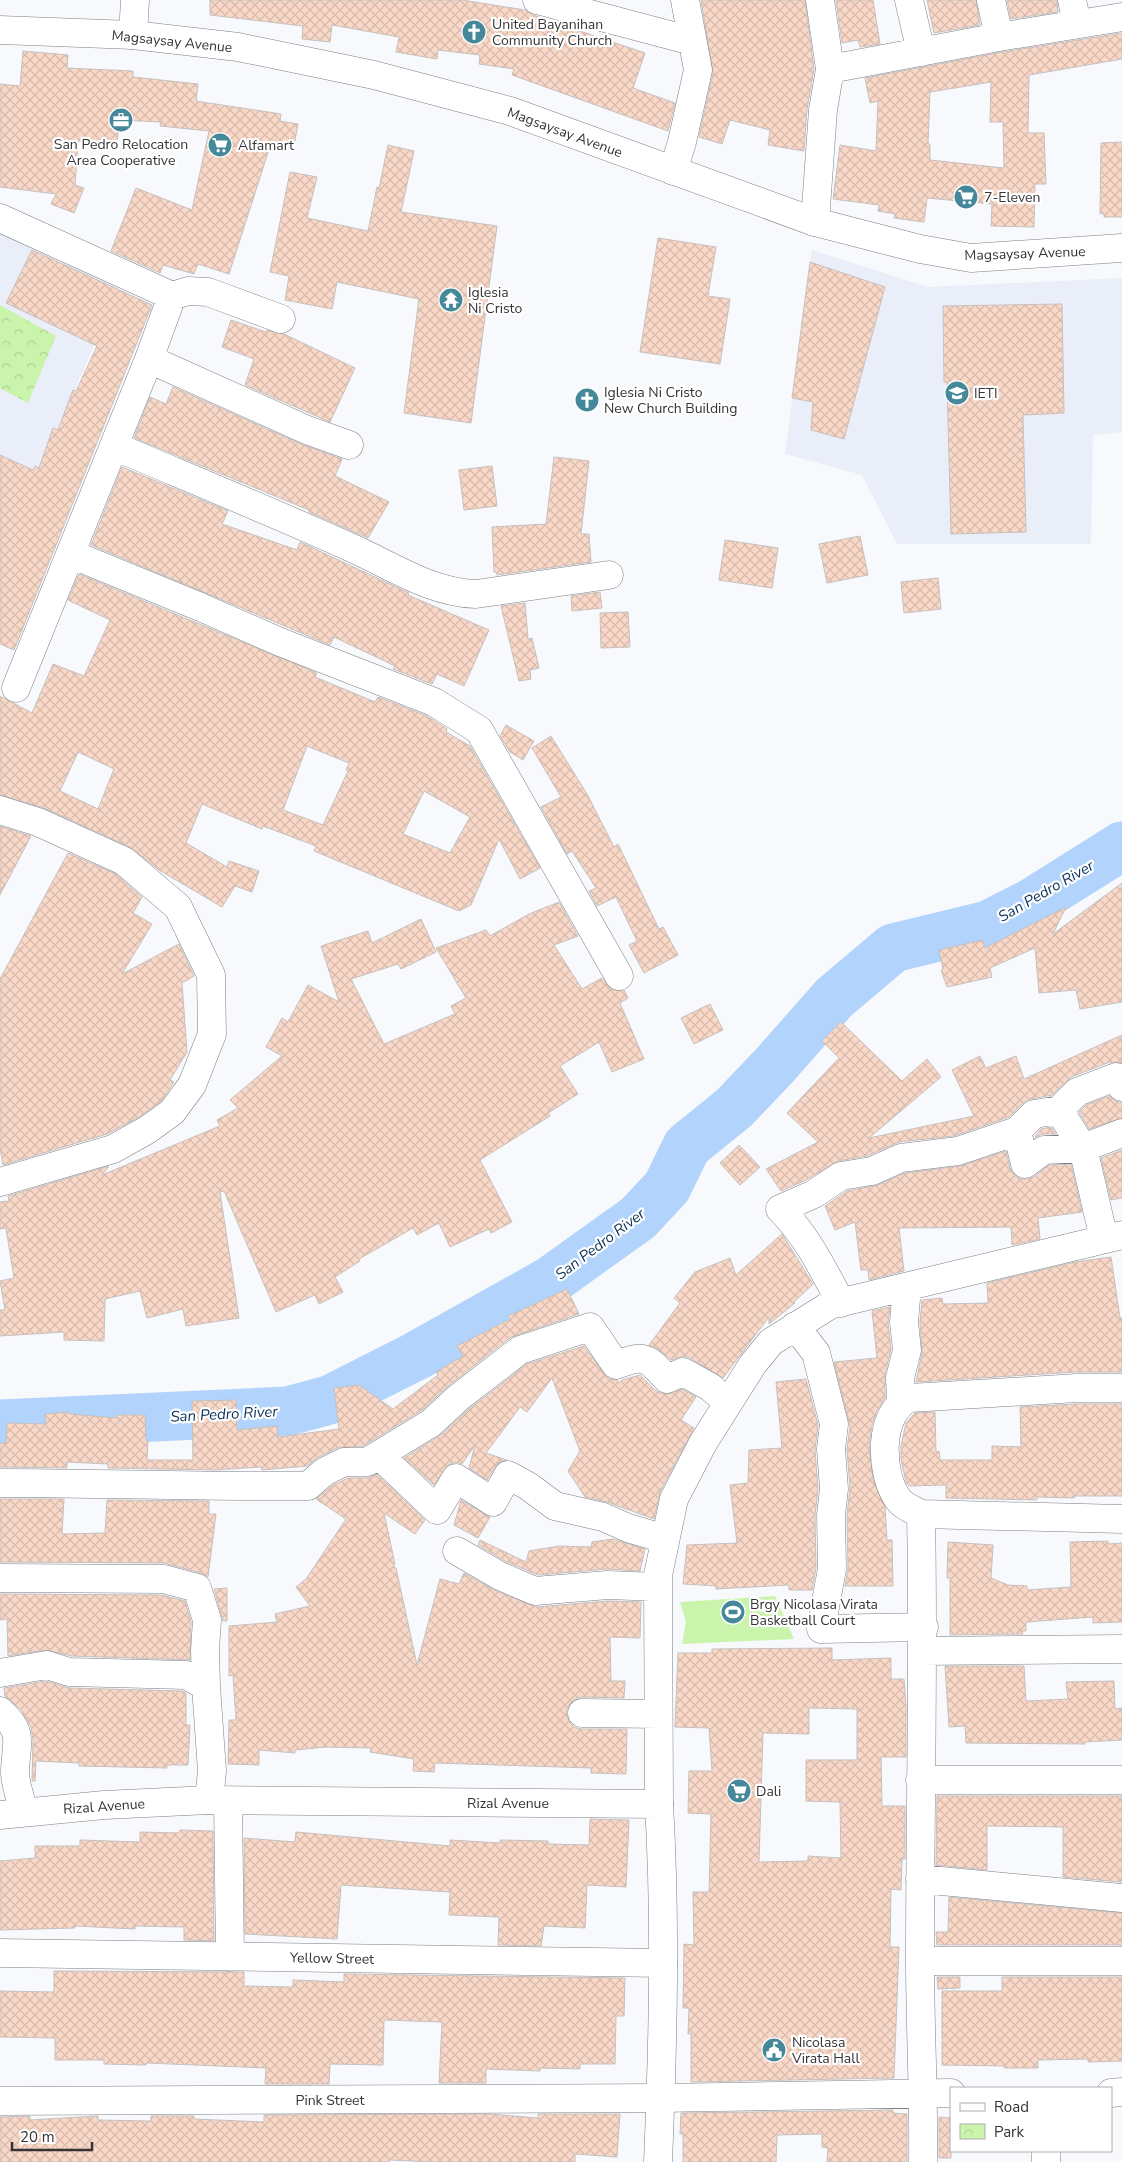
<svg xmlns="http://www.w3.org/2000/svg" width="1122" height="2162" font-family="'Nunito Sans',sans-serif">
  <defs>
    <pattern id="park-crowns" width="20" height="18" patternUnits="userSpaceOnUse" patternTransform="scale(1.25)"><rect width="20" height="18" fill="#caf4ab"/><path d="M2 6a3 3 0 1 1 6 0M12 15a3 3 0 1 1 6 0" fill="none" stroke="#aed294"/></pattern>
    <pattern id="building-cross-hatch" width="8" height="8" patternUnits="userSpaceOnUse" patternTransform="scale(1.25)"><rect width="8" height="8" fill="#fad8c7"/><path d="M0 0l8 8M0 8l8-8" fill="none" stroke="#d7baac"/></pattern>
  </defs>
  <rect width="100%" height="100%" fill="#f8f9fc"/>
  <!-- built -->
  <path fill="#eaeef9" d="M0,230l120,55 -120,279z
    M812,250l116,37 194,-9v154l-29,3 -2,109h-194l-35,-69 -77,-21z"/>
  <!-- green -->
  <path fill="#caf4ab" d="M775,1596l19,43 -112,5 4,-22 -6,-20z"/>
  <!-- park -->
  <path fill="url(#park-crowns)" d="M0,305l56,31 -28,67 -28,-15z"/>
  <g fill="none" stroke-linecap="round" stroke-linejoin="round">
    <!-- river -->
    <path stroke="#b2d3fb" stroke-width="49" d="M0,1424l288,-13 41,-11 87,-44 134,-75 88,-63 29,-31 20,-41 47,-38 40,-42 60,-68 59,-50 95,-23 45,-23 89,-56"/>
  </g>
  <!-- building -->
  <path fill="url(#building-cross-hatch)" stroke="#c5c1c0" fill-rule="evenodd" d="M210,0h252l63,10 8,5 112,38 -12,35 42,15 -7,28 -156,-56 2,-6 -35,-5 1,-9 -42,-5 -1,9 -41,-7 3,-15 -67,-12 -2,17 -28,-3 1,-13 -93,-11z
    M701,0h104l9,69 -7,40 -3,42 -36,-6 2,-15 -40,-10 -8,24 -23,-7 14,-64z
    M836,0h37l7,44 -20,3 -2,-7 -16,3z
    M927,0h49l4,25 -46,8z
    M1007,0h50l1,12 -47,7z
    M1122,33v26l-93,16 -1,58h16l2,51h-11l-1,43 -43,-1 1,-22 -65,-6 -3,24 -30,-4 1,-4 -17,-3 1,-6 -46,-6 7,-54 36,6 2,-50 -8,2 -5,-25 137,-26zM991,82l-1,40h13l1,46 -74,-8v-16h-2l2,-52z
    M23,51l45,4 -1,13 66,3v6l65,7 -2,17 85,13 -1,7 18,3 -4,22 -22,-6 -43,134 -31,-10 -4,10 -31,-9 -3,8 -49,-22 25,-63 56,22 17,-79 -49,-5 1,-4 -42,-2 -2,25 -39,-4 -3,44 9,3 -10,25 -23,-9 5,-10 -56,-7v-103l20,2z
    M1122,142v75h-18v-4l-4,1 1,-71z
    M388,145l26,6 -13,61 96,14 -26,197 -67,-10 15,-114 -82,-17 -5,27 -47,-9 4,-24 -19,-4 20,-100 27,5 -10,41 61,13 9,-44 2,1z
    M658,238l58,9 -8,49 22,3 -10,65 -80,-12z
    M32,250l120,55 -138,345 -14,-6v-189l33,15 2,-4 4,2 14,-40 5,2 15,-40 3,1 21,-45 -91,-43z
    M810,262l75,25 -41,152 -33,-9 2,-28 -21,-4z
    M1062,304l2,109 -41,2 3,117 -75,2 -4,-152h-3l-1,-76z
    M231,320l35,12 1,-2 17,4 71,34 -25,54 -85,-37 9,-26 -32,-12z
    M173,387l128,57 41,15 -7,17 54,26 -21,36 -59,-26v-2l-175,-72 16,-41 16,7z
    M554,457l35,4 -8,73h8l2,28 -94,13 -1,-3h-2l-2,-45 54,-3z
    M492,466l5,40 -33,4 -5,-40z
    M122,467l106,44 -6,13 75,26 3,-8 109,51 -1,2 81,35 -25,56 -27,-12 -5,10 -39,-15 2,-3 -61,-29 -4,8 -239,-100z
    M860,536l8,39 -41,8 -8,-39z
    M725,540l53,8 -6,40 -53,-8z
    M79,574l238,99 -2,4 60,25 3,-5 49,19 20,13 -1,3 24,14 70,122 -20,11 -21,-40 -28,66 -12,6 -145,-60 2,-5 -53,-20 -1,3 -60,-25 -16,39 41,24 2,-6 30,10 -7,21 -17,-6 -13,21 -63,-37 -29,-23 -86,-39 -44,-13v-99l32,17 21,-49 31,12 26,-56 -42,-20zM307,746l42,17 -3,7 2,1 -25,54 -40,-15zM78,752l36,17 -16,40 -38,-18zM424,791l46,26 -20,36 -47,-19z
    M938,578l3,31 -37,4 -3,-31z
    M600,592l2,16 -30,3 -1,-15z
    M525,603l3,36 4,-1 7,30 -9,2 1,9 -12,2 -18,-75z
    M628,612l2,35 -29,1 -1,-35z
    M506,725l28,16 -11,19 -13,-8 -10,-16z
    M551,736l36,58 27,53 4,-3 41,85 4,-2 15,28 -34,18 -15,-28 8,-4 -21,-44 -19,9 -8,-15 7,-3 -24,-37 -5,3 -26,-47 20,-10 -29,-49z
    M0,826l31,10 -31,59z
    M68,853l48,21 26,23 -9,16 19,11 -30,50 57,-30 15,32 -12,7 5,69 -17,28 4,2 -13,19 -22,16 -32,17 -104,31 -3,-17v-169z
    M1122,883v119l-42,7 -4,-19 -37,3 -4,-45 -45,20 2,9 -45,10 -6,-17 2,-1 -4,-19 44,-10 2,8 81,-41 -13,27z
    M559,902l19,34 -24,9 28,44 20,-11 10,12h12l4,8 -8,5 24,56 -32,13 -13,-30 -39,24 18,28 -30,19 2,3 -70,44 32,62 -21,11 -2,-4 -39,18 -11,-24 -22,12 -4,-7 -54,31 1,2 -25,16 8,15 -24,12 -4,-9 -39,17 -52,-121 -4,1 19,126 -53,8 -3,-17 -36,9 -7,-27 -35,8 -1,42 -40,-1v-8l-64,4v-26h5l-5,-29 14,-3 -8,-50 -6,1v-27l9,-1 -1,-5 101,-30 -7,9 118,-49 -3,-6 21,-12 -8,-8 52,-44 -16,-9 16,-29 6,4 20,-37 31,17 -18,-56 47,-15 4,12 49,-24 15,33 -35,17 -3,-5 -47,15 33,65 71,-30 -4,-8 15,-8 -30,-50 50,-18 4,6 39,-22z
    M710,1004l13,26 -29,14 -13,-26z
    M841,1022l61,59 25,-22 14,18 -72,61 105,-22 -22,-46 28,-14 6,12 30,-12 8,23 98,-44v28l-12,-1 -39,15 -19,18 -21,4 -8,4 -14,14 -55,19 -55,6 -32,14 -29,5 -32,19 -25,11 -15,-22 52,-27 -31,-29 52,-55 -17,-17z
    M1110,1096l5,5 7,2v15l-33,11 -10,-17 7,-7z
    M1051,1127l5,7h-13l-8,3 6,-8z
    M739,1145l21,22 -20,18 -20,-22z
    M1122,1150v48l-11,2 -10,-42z
    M1006,1151l4,17 4,7 6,4h8l6,-2 15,-12 22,-1 11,48 -44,6 2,21 -28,6 -1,-18 -112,1 5,43 -35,9 -1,-10h-7l-6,-48 -20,8 -10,-24 22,-15 31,-6 27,-12 55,-7z
    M782,1234l31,50 -19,18 1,1 -26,21v-7l-46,61 -33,-20 -7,-2 -12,4 -12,-10 -10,-5 31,-42 -6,-5 21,-26 35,-14 6,17z
    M1111,1257l9,61h2v54h-46l-160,10 6,-29 -2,-31 2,-22 20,-2 1,6 45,-1 -1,-20 88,-21z
    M567,1289l12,25 -68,23 -62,48 -27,25 -59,36 -26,2 -20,10 -10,8 -45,4 -1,-3 -45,3 -108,-2v-4l-41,-2v6l-67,-1v-24h6l1,-20 39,1 -1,-10 24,-2v2l48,4v-3h28l1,26h2l-1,19h46l-1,-59 44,-1 1,30 40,-4 1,11 61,-8 -5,-41 25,-3 34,24 45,-34 -2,-3 27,-16 -6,-10 53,-27 -2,-3z
    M890,1307l-2,16 3,26 -6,25v24l-8,13 -5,14 -3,20 4,35 12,27 2,33h5l1,46h-48l3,-17 -1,-53 3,-28 -3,-39 3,-23 -16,-64 43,-4 -5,-47z
    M584,1346l24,33 9,1 2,3 3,-3 18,-5 15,15 8,4 10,-1 9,-4 14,8 -15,23 13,8 -34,64 -6,27 -47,-17 -22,-5 -17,-26 12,-20 -28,-73 -25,34 -7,-5 -34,46 21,7 -7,2 -5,5 -8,13 -18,-12 6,-23 -13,19 -6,-2 -8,3 -14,20 -30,-27 37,-23 28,-26 58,-45z
    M806,1379l12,46 -3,25 3,39 -3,26 1,53 -4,22h-23v-5l-73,4v-3l-33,-2 4,-39 50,-2 -7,-58 18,-2 1,-33 33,-2 -6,-66z
    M1077,1404h45v92h-47l-1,2 -37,-1v3l-91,-2v-13l-37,1 -3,-4 -5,-23v-13l5,-23 9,-10 20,-1 1,40 3,-1 1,9h52v-14l29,1 -1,-40z
    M377,1474l48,46 -10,14 -31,-21 11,51 -2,3 3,1 21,97 23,-86 19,5 5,-11 30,17 42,17 72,-6 33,1 -1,36 -30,-1 1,44h14l-1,17 -42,-1 -8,3 -5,5 -3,7 3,9 5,6 7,2h46l-1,45 -35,-1v-5l-156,-5 -1,9 -21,-1 1,-12 -44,-7 1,-4 -46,-1 -30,3v3l-36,-3v15l-31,-1 1,-44h7l-3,-45 -4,1v-50l48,-4 -2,-8 35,-8 -14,-19 10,-8 40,-60 -30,-20 17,-14 15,-7h19z
    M0,1499h64l-2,35 43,-1 2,-33 102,1v13h7l-8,63 -7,-4 -37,-10 -164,-1z
    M461,1500l29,17 -12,21 -24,-13z
    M613,1539l32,10 -5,22 -33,-2 -69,6 -31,-13 -29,-17 2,-5 46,22 3,-11 30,-5 32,1 1,-5z
    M1108,1541v3l14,-1v79l-29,1v-6l-67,5v9h-4l1,3 -73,1v-57h-3l1,-36 45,3 -2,33 17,7 19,1v4l44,-3 -1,-45z
    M227,1588v33h-4l-9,-32z
    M0,1594l162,1 23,6 6,21 -1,38 -118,-4 -27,-6 -37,6 -1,-37 -7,1z
    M832,1648v12l59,-2v21h13l2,27v51h-25l1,49h23v53h-3l-1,31 -10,-1 -1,58h9l-5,131 -203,4v-48h-3l1,-26h-6l1,-64 10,1 -1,-53h16l2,-78 -23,-1 1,-42h23l-3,-43 -34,-1 3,-74h34v-4zM809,1708l48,1v51h-51v41l34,1 1,56 -33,-2v5l-49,1 4,-129 46,1z
    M945,1666h79l2,35 42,-2 -2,-17 48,-1 1,28 7,-1v32l-37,2v2l-119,-1 -1,-17 -16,1z
    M46,1681l23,7 113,3 4,2v32h4l-2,40h-21v3l-88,-2v-3l-43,-2 -1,20h-3l1,-41 -2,-13 -10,-17 -16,-14 -1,-8z
    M937,1796h185v86l-59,-5v-50l-76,-1v44l-51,-5z
    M590,1819l39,1 -3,67 -39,-2 -2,43 -41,-2 -3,20 -43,-1 1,-28 -50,-2 1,-23 -109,-7 -4,54 -92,-5 -1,-96 51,4 1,-10 154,14v-6l50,3v-3l48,1v3l41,1z
    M180,1830l33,1 1,110 -30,-1v-13l-49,-1v3l-60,-3v2l-75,2v-69l35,-3v-12h45v-6l60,2v-10l39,1z
    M949,1897l173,16v32h-185l-1,-13h12z
    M54,1971l190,1v14l49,1v-7l51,2v-8l281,4 -1,38h-8l-1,48h-35v5l-40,-1v3l-54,-2v14h-47l3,-61 -58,-2 -1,45 -53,-1 -1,20h-64l1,-16 -120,-5v2l-42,-1v-4h-49v-22l-55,-1v-46l54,1z
    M937,1977h23v11l-22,1z
    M1002,1977h120v84l-34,1v-3l-50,1v8h-34v-2l-62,-1v-74h60z
    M893,2110v3l14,1v48h-80l1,-14 -6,-1v-13l-45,1 -1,27h-93v-28h-3l1,-21z
    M490,2114l48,4v-4h82l-3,43 -42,-3v8h-143l-42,-2 -1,2h-389v-45l30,-1v4l68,-4v4l53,1v-5h43v3l70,3v-7z
    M939,2117l12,1v40h-12z"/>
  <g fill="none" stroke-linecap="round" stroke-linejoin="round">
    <defs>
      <path id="street" d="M537,0l155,41
        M909,0l12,52
        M991,0l8,37
        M1072,0l5,24
        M133,35l2,-35
        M830,69l169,-32 123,-20
        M673,171l9,-29 16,-72 -13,-70
        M0,218l172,78 16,-5 20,1 73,27
        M815,222l8,-112 7,-41 -10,-69
        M149,359l158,71 42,15
        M114,446c80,34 160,67 238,102 40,18 80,45 124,46l133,-19
        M71,554l127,52 82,36 154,60 45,28 140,246
        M16,688l133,-329 23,-63
        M1059,1110l24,38 21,91
        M1017,1131l8,33 19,-14 39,-2 39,-15
        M841,1303c-18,-34 -34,-67 -61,-94l34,-15 27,-18 31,-5 29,-13 57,-7 59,-20 17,-17 25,-4 18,-18 39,-15 6,10
        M795,1326l21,27 18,71 -3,25 3,40 -3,26 1,54 -11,60 103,-2
        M1122,1388h-45l-167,10c-33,14 -30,77 -12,101 5,7 15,11 23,15l201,5
        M901,1402l-1,-24 7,-28 -3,-28 3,-35
        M379,1455l58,55 19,-32 37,24 15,-27 20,11 27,20 48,11 25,11 37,11
        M0,1483c103,0 205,4 308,3l16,-14 20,-10h23l64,-39 28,-26 61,-47 70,-23 26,38c29,-11 31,-8 51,14l16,-7 27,15 18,16
        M921,1514c3,148 -1,296 -1,444 0,68 4,136 3,204
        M457,1551l43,25 35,15 73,-6 50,2
        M0,1578l164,1 33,9 10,32 -2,30 1,36
        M923,1651l199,-2
        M0,1673l47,-8 22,7 117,3 20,11 6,85 -3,29
        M0,1711c26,23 15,33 15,63 1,13 6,26 9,38
        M582,1713l76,1
        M920,1780h202
        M228,1801l2,156
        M659,1804l-1,-229 16,-76 29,-56 50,-79 18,-22 59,-37 292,-70
        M920,1879l202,19
        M0,1953l663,10
        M920,1961h202
        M1111,2093l11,-1
        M0,2101l661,-3 290,-5
        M1046,2151v11"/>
      <path id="secondary" d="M0,30l133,5 105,12 136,28 136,36 305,111 105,27 51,9 151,-10
        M0,810l38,12 86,39 54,46 33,68 1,59 -20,51 -20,27 -25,18 -34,19 -113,33
        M0,1815l104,-10 105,-5 450,4c7,119 4,239 -1,358"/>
    </defs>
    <!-- street casing -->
    <use href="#street" stroke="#7e7f82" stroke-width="29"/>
    <!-- secondary casing -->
    <use href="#secondary" stroke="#7e7f82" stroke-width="29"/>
    <!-- street -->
    <use href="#street" stroke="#fff" stroke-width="28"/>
    <!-- secondary -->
    <use href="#secondary" stroke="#fff" stroke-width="28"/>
  </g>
  <!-- icons -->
  <defs>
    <symbol id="church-disc" viewBox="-11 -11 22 22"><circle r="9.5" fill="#458899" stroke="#fff"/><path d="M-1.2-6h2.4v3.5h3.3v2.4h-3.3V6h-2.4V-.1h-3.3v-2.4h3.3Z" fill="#fff"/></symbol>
    <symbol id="office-disc" viewBox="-11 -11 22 22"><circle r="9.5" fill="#458899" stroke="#fff"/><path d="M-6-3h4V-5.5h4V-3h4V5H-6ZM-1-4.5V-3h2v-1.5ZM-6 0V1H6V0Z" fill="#fff"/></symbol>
    <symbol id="supermarket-disc" viewBox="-11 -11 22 22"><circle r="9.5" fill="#458899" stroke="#fff"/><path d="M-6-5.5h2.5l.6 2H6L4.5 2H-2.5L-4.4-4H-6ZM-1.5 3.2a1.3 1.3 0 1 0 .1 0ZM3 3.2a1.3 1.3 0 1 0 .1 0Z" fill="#fff"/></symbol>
    <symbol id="temple-disc" viewBox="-11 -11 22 22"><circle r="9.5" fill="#458899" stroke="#fff"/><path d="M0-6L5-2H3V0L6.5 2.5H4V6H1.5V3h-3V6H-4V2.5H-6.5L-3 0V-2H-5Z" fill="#fff"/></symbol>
    <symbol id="university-disc" viewBox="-11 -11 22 22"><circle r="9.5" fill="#458899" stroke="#fff"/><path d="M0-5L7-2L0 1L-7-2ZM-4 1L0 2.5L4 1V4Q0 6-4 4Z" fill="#fff"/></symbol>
    <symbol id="stadium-disc" viewBox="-11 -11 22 22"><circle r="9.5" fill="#458899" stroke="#fff"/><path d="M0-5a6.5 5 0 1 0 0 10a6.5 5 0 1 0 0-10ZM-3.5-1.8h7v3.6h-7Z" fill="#fff"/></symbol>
    <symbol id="civic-disc" viewBox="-11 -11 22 22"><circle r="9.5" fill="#458899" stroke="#fff"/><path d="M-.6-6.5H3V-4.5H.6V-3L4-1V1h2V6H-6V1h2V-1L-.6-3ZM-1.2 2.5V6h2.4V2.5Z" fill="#fff"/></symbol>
  </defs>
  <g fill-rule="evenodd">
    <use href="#church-disc" x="460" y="18" width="28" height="28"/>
    <use href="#office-disc" x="107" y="106" width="28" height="28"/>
    <use href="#supermarket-disc" x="206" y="131" width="28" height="28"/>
    <use href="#supermarket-disc" x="952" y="183" width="28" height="28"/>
    <use href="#temple-disc" x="437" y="286" width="28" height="28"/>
    <use href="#university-disc" x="943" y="379" width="28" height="28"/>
    <use href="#church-disc" x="573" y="386" width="28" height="28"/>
    <use href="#stadium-disc" x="719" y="1598" width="28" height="28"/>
    <use href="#supermarket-disc" x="725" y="1777" width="28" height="28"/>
    <use href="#civic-disc" x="760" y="2036" width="28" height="28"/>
  </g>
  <g text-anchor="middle" stroke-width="4.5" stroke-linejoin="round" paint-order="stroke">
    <!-- poi labels -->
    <g font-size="14" fill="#343435" stroke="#fff" text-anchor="start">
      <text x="492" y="29">United Bayanihan<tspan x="492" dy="16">Community Church</tspan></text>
      <text x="121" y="149" text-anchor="middle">San Pedro Relocation<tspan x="121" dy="16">Area Cooperative</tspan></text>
      <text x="238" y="150">Alfamart</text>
      <text x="984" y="202">7-Eleven</text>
      <text x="468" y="297">Iglesia<tspan x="468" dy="16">Ni Cristo</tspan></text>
      <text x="604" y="397">Iglesia Ni Cristo<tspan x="604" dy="16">New Church Building</tspan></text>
      <text x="974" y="398">IETI</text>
      <text x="750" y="1609">Brgy Nicolasa Virata<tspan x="750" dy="16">Basketball Court</tspan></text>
      <text x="756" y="1796">Dali</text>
      <text x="792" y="2047">Nicolasa<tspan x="792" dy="16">Virata Hall</tspan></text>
    </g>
    <!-- street labels -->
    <g font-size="14" fill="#343435" stroke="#fff">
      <text transform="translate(172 41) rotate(6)" y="5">Magsaysay Avenue</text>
      <text transform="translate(565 132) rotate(20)" y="5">Magsaysay Avenue</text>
      <text transform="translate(1025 253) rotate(-2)" y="5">Magsaysay Avenue</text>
      <text x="508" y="1808">Rizal Avenue</text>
      <text transform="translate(104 1806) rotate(-4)" y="5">Rizal Avenue</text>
      <text transform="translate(332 1958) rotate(1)" y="5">Yellow Street</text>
      <text x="330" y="2105">Pink Street</text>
    </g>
    <!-- water labels -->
    <g font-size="15" font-style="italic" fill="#0a315a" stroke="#fff">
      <text transform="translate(1046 891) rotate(-30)" y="5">San Pedro River</text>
      <text transform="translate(600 1244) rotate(-37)" y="5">San Pedro River</text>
      <text transform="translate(224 1414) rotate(-3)" y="5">San Pedro River</text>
    </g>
  </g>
  <!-- legend -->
  <rect x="950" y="2087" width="162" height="65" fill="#ffffff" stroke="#aeaeae"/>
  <rect x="960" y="2103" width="25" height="8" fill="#ffffff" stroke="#aeaeae"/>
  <text x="994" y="2112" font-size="15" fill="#343435">Road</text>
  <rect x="960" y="2124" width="25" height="15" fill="url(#park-crowns)" stroke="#aeaeae"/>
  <text x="994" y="2137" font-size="15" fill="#343435">Park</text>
  <!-- scale -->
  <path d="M12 2142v8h80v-8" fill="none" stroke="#343435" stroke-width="2.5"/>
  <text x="20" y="2142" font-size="15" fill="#343435" stroke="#ffffff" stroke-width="4" paint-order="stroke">20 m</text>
</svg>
